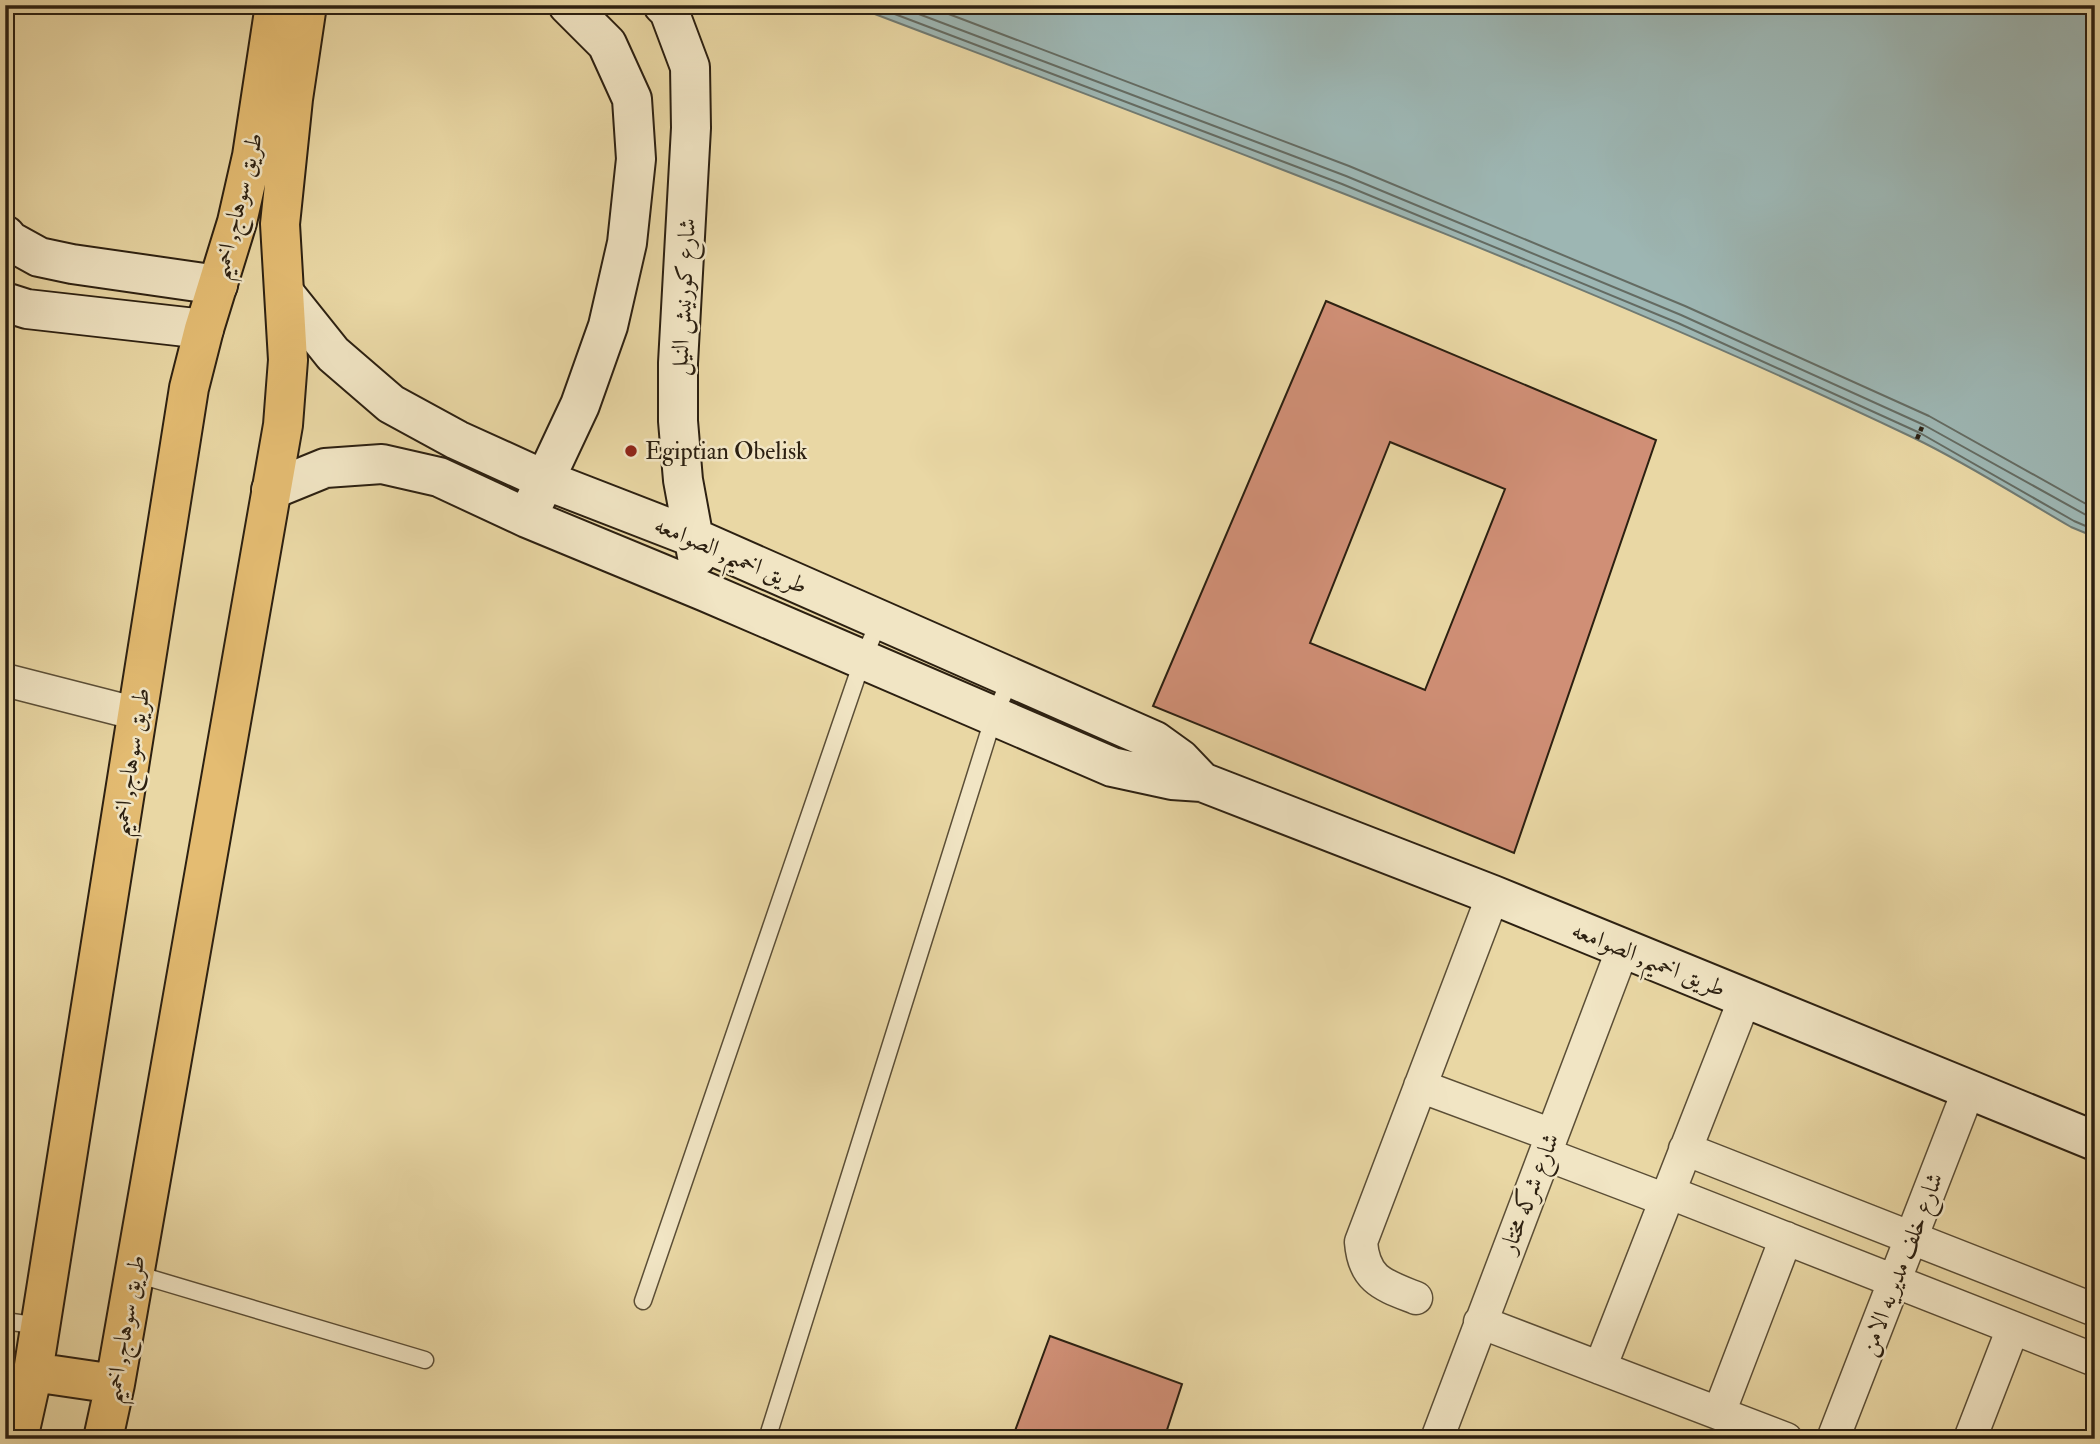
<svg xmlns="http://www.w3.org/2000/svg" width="2100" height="1444" font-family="'IM FELL Double Pica',Amiri,serif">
  <rect width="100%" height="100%" fill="#e9d7a4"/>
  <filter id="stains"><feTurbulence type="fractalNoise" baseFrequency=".00286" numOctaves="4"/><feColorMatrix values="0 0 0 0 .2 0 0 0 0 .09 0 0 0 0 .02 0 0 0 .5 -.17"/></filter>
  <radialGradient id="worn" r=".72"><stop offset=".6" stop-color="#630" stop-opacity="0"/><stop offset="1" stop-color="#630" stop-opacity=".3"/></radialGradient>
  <!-- water -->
  <path fill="#9db6b3" stroke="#707a72" stroke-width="2" d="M851,5h1244v532l-24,-10c-52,-30 -103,-63 -157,-89 -346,-165 -705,-297 -1063,-433z"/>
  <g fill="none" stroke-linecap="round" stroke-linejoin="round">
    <!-- shore -->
    <path stroke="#646b62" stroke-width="2" d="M871,5l471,179 336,139 242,110 154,88 21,9
      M895,5l451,171 335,139 243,110 171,95
      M925,5l424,161 336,140 244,110 166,93"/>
  </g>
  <!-- building -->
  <path fill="#d08f76" stroke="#2c2011" stroke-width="2" fill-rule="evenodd" d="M1326,301l330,139 -142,413 -361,-147zM1390,442l115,47 -80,201 -115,-47z
    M1050,1336l132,48 -18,55h-152z"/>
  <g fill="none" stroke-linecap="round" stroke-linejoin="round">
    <defs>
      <path id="service" d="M133,1273l292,87
        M643,1301l220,-642 17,-40
        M5,1321l35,5
        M767,1439l227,-723 17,-38"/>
      <path id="minor" d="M5,680l133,34
        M1420,1086l132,49
        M1685,1149l410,161
        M1545,1154l121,46
        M1668,1192l427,168
        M1416,1298c-33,-13 -52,-18 -55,-56l132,-347
        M1480,1322l306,117
        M1600,1368l145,-370
        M1719,1413l67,-175
        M1437,1439l186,-491
        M1833,1439l136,-350
        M1970,1439l43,-111"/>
      <path id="secondary" d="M663,5l6,6 21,56 1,61 -13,235v58l5,59 14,76
        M5,235l5,6 29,16 33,7 146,21
        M285,294l48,60 58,50 66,36 88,40 147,57 463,204 25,18 22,23
        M5,302l22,7 177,20
        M271,490l54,-22 57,-4 57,13 88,41 179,74 406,175 60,13 30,2 291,113 602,246
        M534,503l46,-98 28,-79 19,-83 9,-84 -4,-60 -25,-55 -39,-39"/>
      <path id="primary" d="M33,1372l82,12
        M18,1439l15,-67 156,-984 15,-59 33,-107 15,-66 23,-151
        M103,1439l12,-55 168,-959 5,-65 -8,-136 13,-125 14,-94"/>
    </defs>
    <!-- service casing -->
    <use href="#service" stroke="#5b4e36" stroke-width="19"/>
    <!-- minor casing -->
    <use href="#minor" stroke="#5b4e36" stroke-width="35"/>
    <!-- secondary casing -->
    <use href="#secondary" stroke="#2c2011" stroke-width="42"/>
    <!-- primary casing -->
    <use href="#primary" stroke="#2c2011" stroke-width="42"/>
    <!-- path -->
    <path stroke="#2c2011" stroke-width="4.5" stroke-dasharray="5 3.5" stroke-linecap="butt" d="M1917,439l5,-12"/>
    <!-- service -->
    <use href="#service" stroke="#f1e5c4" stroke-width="16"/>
    <!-- minor -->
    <use href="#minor" stroke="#f1e5c4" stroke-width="32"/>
    <!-- secondary -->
    <use href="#secondary" stroke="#f1e5c4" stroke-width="38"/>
    <!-- primary -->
    <use href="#primary" stroke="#e4bc72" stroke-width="38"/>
  </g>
  <!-- markers -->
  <circle fill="#8f2418" stroke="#f1e5c4" stroke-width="2.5" cx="631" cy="451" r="7"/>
  <g text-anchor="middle" stroke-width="5" stroke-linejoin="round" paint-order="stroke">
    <!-- street labels -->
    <g font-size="24" fill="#2c2011" stroke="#f1e5c4">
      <text transform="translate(237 206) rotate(-76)" y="8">طريق سوهاج, اخميم</text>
      <text transform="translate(683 297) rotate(-87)" y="8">شارع كورنيش النيل</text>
      <text transform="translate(731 555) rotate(23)" y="8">طريق اخميم, الصوامعه</text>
      <text transform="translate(130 762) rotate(-81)" y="8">طريق سوهاج, اخميم</text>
      <text transform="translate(1649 959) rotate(22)" y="8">طريق اخميم, الصوامعه</text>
      <text transform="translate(1529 1193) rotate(-69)" y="8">شارع شركه مختار</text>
      <text transform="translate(1901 1264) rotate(-69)" y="8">شارع خلف مديريه الامن</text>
      <text transform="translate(124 1329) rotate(-80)" y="8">طريق سوهاج, اخميم</text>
    </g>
    <!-- poi labels -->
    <g font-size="24" fill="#2c2011" stroke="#f1e5c4" text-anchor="start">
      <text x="645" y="459">Egiptian Obelisk</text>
    </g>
  </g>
  <!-- margin -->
  <rect width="2100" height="1444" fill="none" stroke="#e9d7a4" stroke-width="28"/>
  <rect x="7" y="7" width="2086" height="1430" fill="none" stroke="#2c2011" stroke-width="3.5"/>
  <rect x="14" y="14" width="2072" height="1416" fill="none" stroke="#2c2011" stroke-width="2"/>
  <rect width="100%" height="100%" filter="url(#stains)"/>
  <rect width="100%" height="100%" fill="url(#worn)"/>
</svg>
